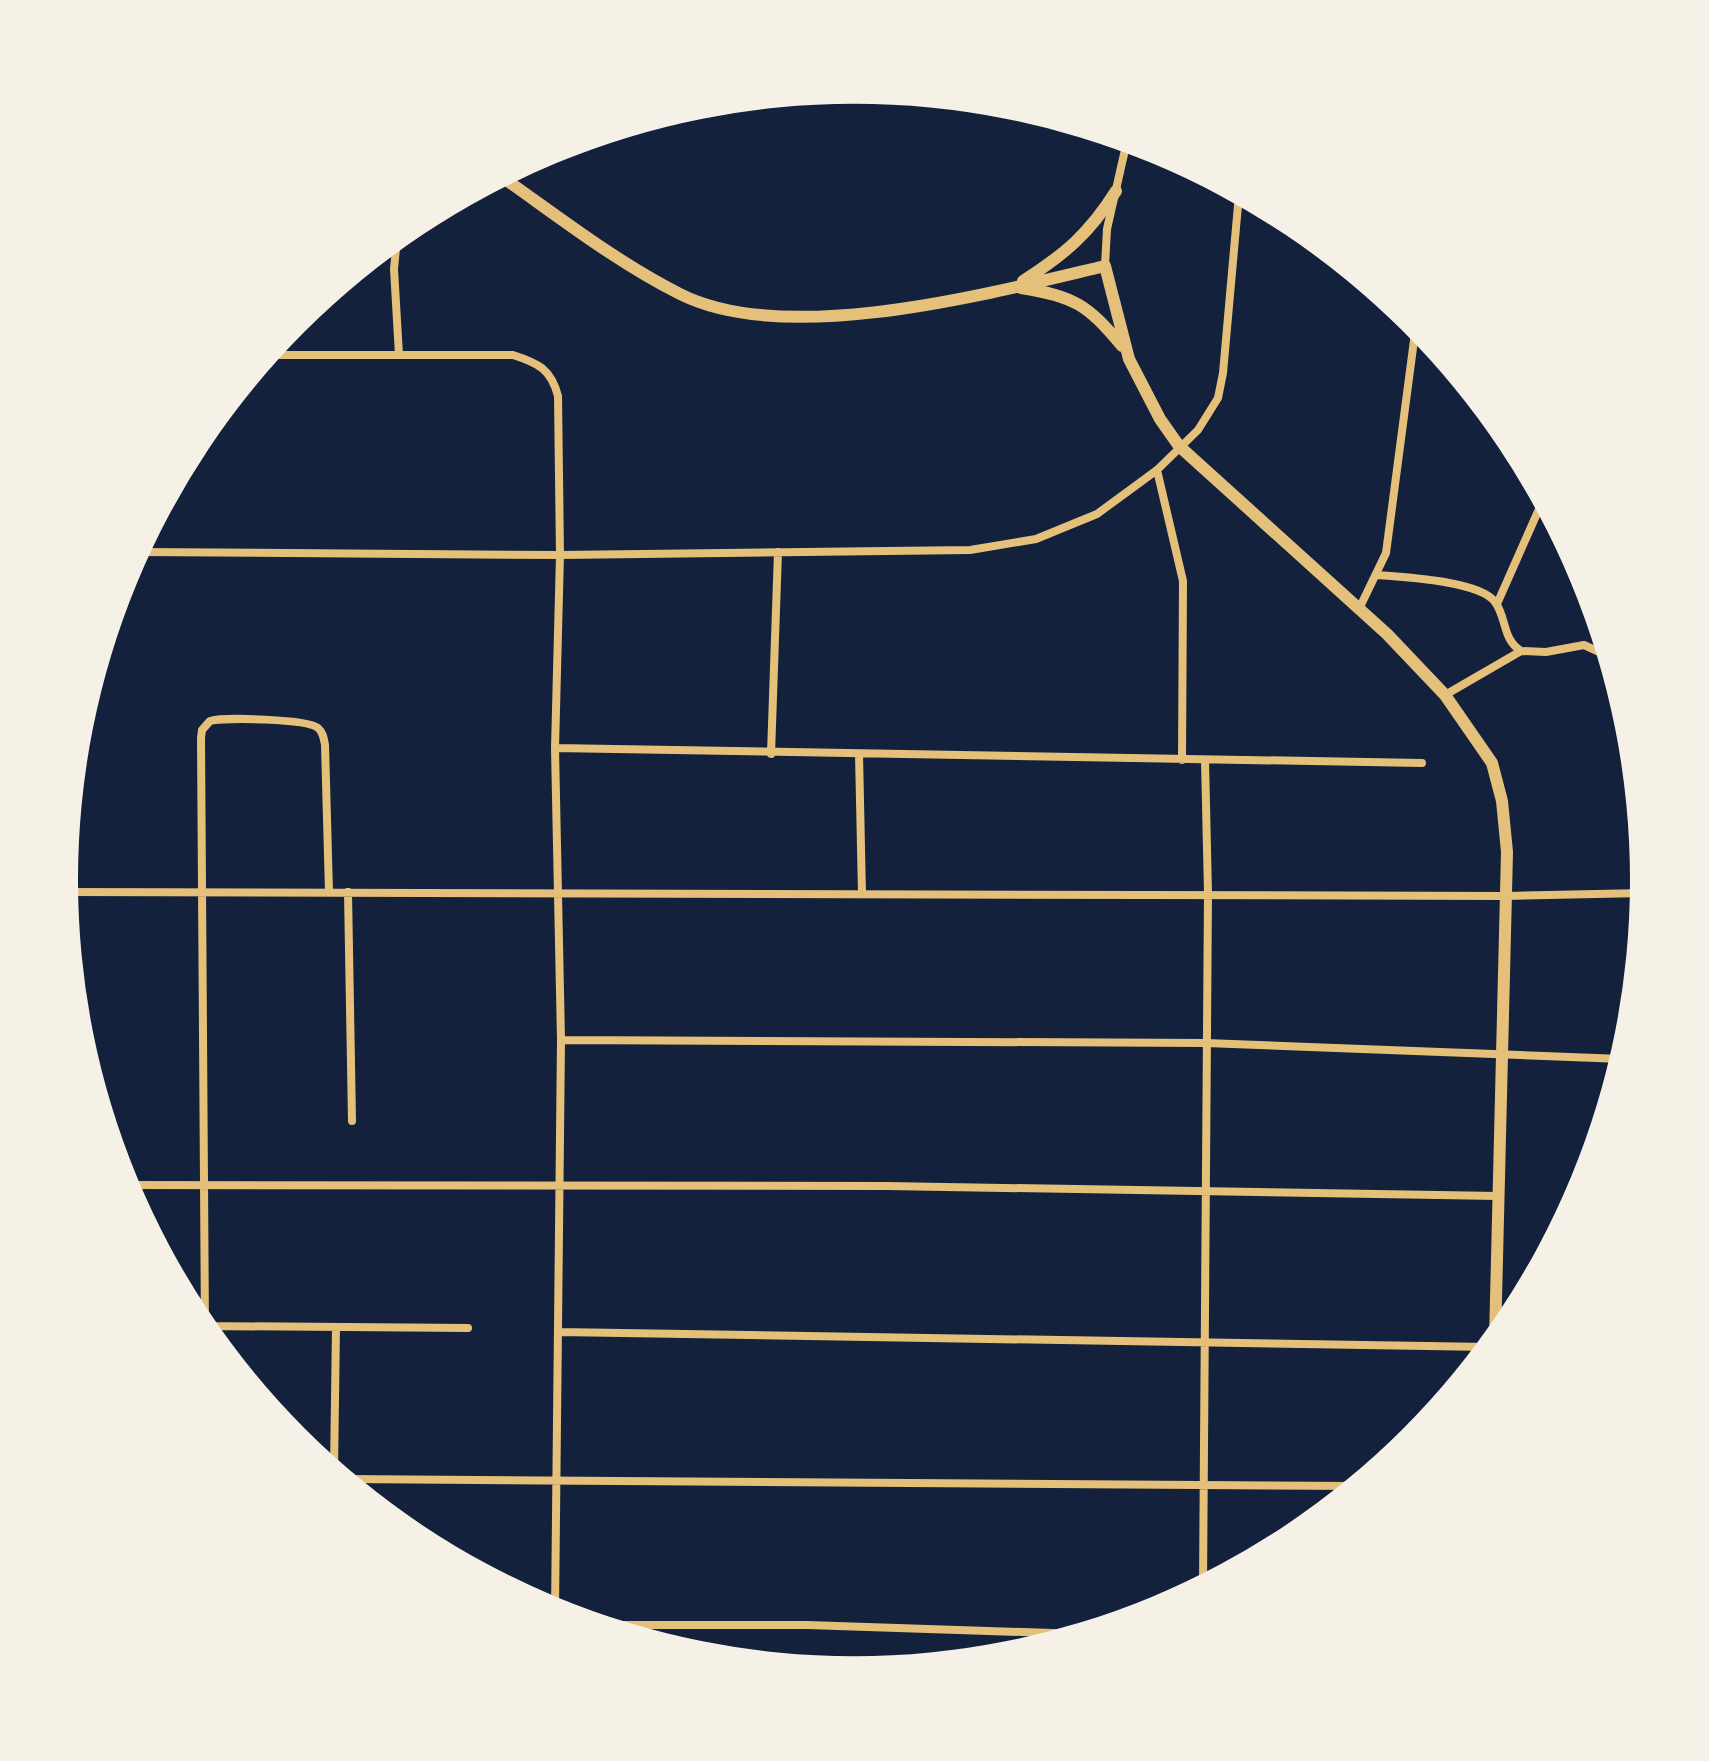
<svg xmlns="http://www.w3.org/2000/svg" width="1709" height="1761" font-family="Rubik,sans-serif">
  <rect width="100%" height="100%" fill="#14213d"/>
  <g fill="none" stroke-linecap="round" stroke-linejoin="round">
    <!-- minor -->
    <path stroke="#e5c07b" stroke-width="8" d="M397,238l-3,31 5,86
      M1105,266l2,-37 20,-88
      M268,355h245c25,8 38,14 45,41l2,159 -5,193 6,292 -6,572
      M1157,470l26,111 -1,179
      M138,552l422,3 410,-5 66,-11 61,-25 60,-44 41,-40 20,-32 5,-25 16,-179
      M1378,575c26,2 102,6 117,27 12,16 7,37 26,49
      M1497,604l46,-104
      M1359,609l27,-56 30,-228
      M1445,695l76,-44 25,1 38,-7 24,11
      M555,748l867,15
      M771,754l7,-202
      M859,754l3,140
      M65,892l1441,4 138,-3
      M348,892l4,229
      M561,1040l645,3 416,16
      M125,1185l761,1 613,10
      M205,1326l263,2
      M205,1330l-4,-592 1,-8 8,-9c14,-4 98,-2 108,7 5,4 6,11 7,17l4,147
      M559,1332l930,15
      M334,1471l2,-144
      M344,1479l1013,7
      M1203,1586l5,-693 -3,-133
      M599,1625h208l275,9"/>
    <!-- tertiary -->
    <path stroke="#e5c07b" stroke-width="12" d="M502,177c57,40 116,86 178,117 107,54 311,-1 425,-28l24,93 31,60 19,27 208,188 58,61 47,68 10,38 5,51 -12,488
      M1023,281c42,-27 66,-47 93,-90
      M1021,288c53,8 67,17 101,58"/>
  </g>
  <!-- crop -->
  <path d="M0 0H1709V1761H0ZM78 880a776 776 0 1 1 1552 0a776 776 0 1 1-1552 0Z" fill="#f6f1e7" fill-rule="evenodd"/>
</svg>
